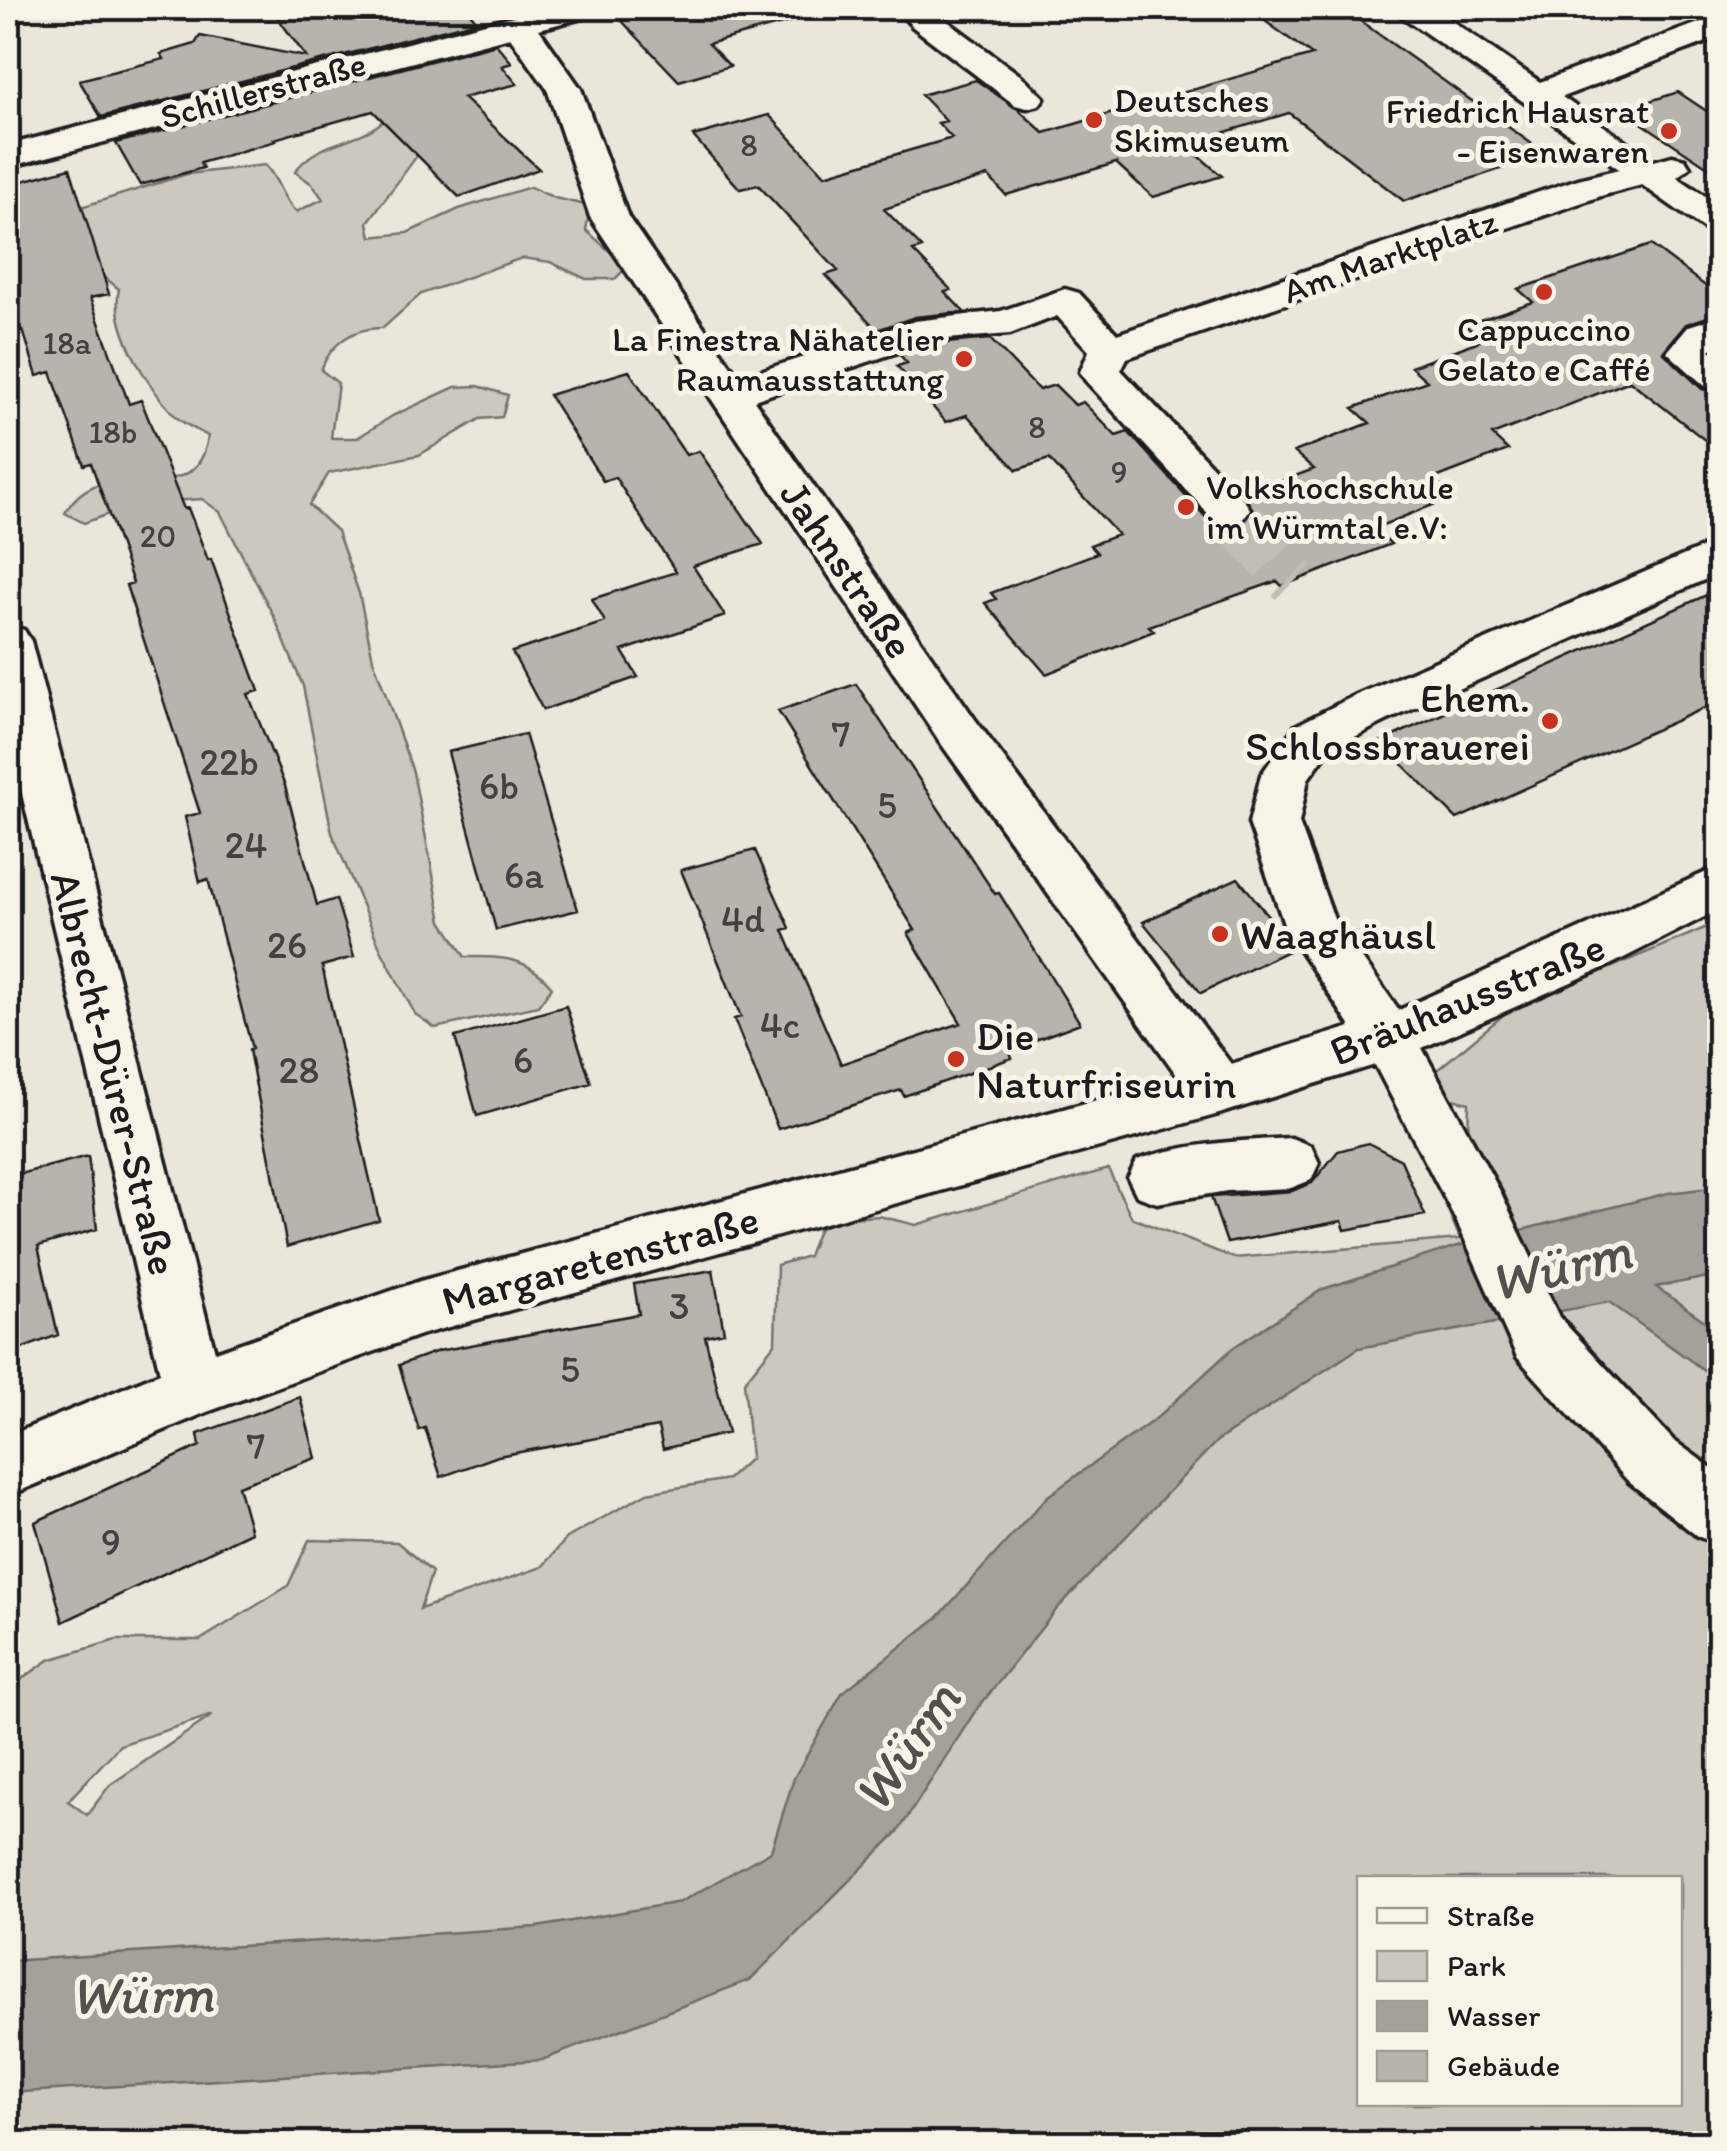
<svg xmlns="http://www.w3.org/2000/svg" width="1727" height="2151" font-family="Itim,sans-serif">
  <rect width="100%" height="100%" fill="#eae6dc"/>
  <filter id="ink" filterUnits="userSpaceOnUse"><feTurbulence type="fractalNoise" baseFrequency=".01" numOctaves="2"/><feDisplacementMap in="SourceGraphic" scale="20" xChannelSelector="R" yChannelSelector="G"/><feConvolveMatrix kernelMatrix="1 2 1 2 8 2 1 2 1" color-interpolation-filters="sRGB"/></filter>
  <g filter="url(#ink)">
    <!-- green -->
    <path fill="#ccc8c0" stroke="#74726e" stroke-width="2.5" fill-rule="evenodd" d="M383,121l36,32 -51,69 3,15 36,-4 52,-24 71,-22 25,11 35,8 -4,24 41,37 -12,12h-29l-36,-17 -28,-4 -101,36 -38,34c-29,-1 -52,15 -62,42l17,13 -7,55h26l37,-23 61,-28 23,-1 30,9 -6,22 -22,2 -61,36 -90,18 -20,32 28,26 22,62 14,66 40,113 29,149 23,36c39,0 61,-1 87,30l-14,19 -103,22 -20,-14 -34,-64 -49,-117 -29,-147 -28,-67 -55,-107 -18,-13 -62,4 -56,20 -19,-10c39,-70 132,7 143,-77 -11,-6 -25,-12 -34,-21 -26,-29 -64,-87 -55,-126l-16,-13 -22,-69 106,-33 78,-9c15,15 15,32 31,47l27,-13 -11,-15 -17,-12c21,-32 61,-27 88,-51z
      M1719,922v1221h-1711v-454l41,-29 67,-20h84l88,-54 21,-46 88,2 35,30 -12,37 122,-42 25,-29 80,-45 81,-14 23,-21 -7,-76 31,-39 2,-78 31,-9 10,-26 15,-11 46,-3 37,9 192,-56 24,49 102,40 226,-19 -41,-99 49,-8 1,-29 -24,-6 -9,-26 72,-60zM213,1715l-103,70 -23,30 -19,-14 52,-56zM1360,1878h320v226h-320z"/>
    <!-- water -->
    <path fill="#a3a19a" stroke="#6d6c68" stroke-width="2.5" d="M1719,1187v88l-63,12 63,44v50l-110,-79 -250,46 -142,93 -161,169 -82,103 -76,119 -148,148 -208,80 -534,33v-132l529,-34 143,-25 91,-51 23,-73 48,-85 96,-76 110,-121 110,-79 76,-70 89,-58 131,-42 214,-54z"/>
    <!-- building -->
    <path fill="#b6b4ac" stroke="#1c1c1c" stroke-width="2.5" d="M319,8h147l11,13 -376,96 -22,-37 85,-21 -3,-5 34,-10 5,-8 106,21 -28,-39z
      M673,8h114l2,14 -81,22 22,22 -51,15 -57,-60z
      M1247,8h95l204,146 -142,47 -115,-88 -104,31 37,32 -69,21 -37,-34 -110,32 -18,-19 -104,33 38,39 -9,3 38,39 -6,2 19,20 -49,5 -38,13 -51,-55 12,-4 -80,-86 -18,4 -47,-53 76,-21 56,60 127,-37 -14,-15 8,-2 -25,-26 55,-15 43,30 25,23 268,-78z
      M496,44l16,19 -10,3 15,18 -54,14 76,71 -80,28 -86,-86 -99,28 2,2 -76,22 3,5 -63,17 -24,-42z
      M1678,92l42,28v55l-98,-65z
      M70,168l39,126 -19,4 39,106 12,-4 43,109 4,-1 20,52 3,-1 48,132 -11,3 37,92 32,119 19,-6 18,58 -32,9 57,254 -92,27 -38,-197 3,-1 -44,-170 -8,3 -15,-65 15,-4 -74,-228 7,-2 -42,-120 -7,2 -33,-93 -14,4 -14,-46 -15,4v-149z
      M1651,245l69,52v16l-34,11 -23,28 39,37 18,4v59l-90,-71 -138,54 16,15 -75,29 20,18 -78,31 16,16 -109,42 -5,-5 -128,45 5,5 -108,43 -61,-71 11,-4 -5,-6 106,-40 -7,-8 28,-10 -69,-76 -32,11 -50,-55 -21,7 -49,-56 10,-3 -7,-8 35,-11 55,-5 49,51 16,-5 20,20 8,-3 33,34 12,-4 82,90 19,5 15,-4 9,-12 -9,-16 70,-26 -20,-17 76,-29 -17,-15 74,-27 -16,-14 71,-27 -17,-15 68,-23 -15,-13z
      M629,371l57,84 13,-4 64,93 -70,22 32,50 -103,35 16,26 -95,33 -31,-58 93,-30 -13,-23 84,-27 -61,-95 -12,4 -54,-86z
      M1720,589v112l-263,118 -77,-77z
      M856,684l139,210 4,-1 81,130 -71,27 3,8 -108,38 -3,-6 -123,39 -44,-110 7,-2 -60,-147 74,-20 35,78 -7,2 58,134 120,-41 -53,-90 7,-3 -137,-219z
      M525,734l53,176 -82,20 -48,-178z
      M1238,878l56,70 -93,45 -58,-71z
      M566,1006l25,77 -114,33 -22,-79z
      M1368,1143l33,17 24,55 -80,15 -3,-9 -115,22 -16,-46 81,-6 20,-8 26,-32z
      M88,1156l9,73 -59,17 20,89 -50,19v-177z
      M713,1270l11,62 -19,4 23,97 -65,16 -5,-22 -160,29 -57,21 -16,-49 -6,2 -20,-65 39,-14 201,-37 -5,-30z
      M300,1397l16,61 -78,28 13,46 -188,90 -28,-100 165,-76 -2,-12z"/>
    <g fill="none" stroke-linecap="round" stroke-linejoin="round">
      <!-- minor-tunnel-far1 -->
      <path stroke="#c1beb6" stroke-width="38" stroke-dasharray="38 19" stroke-linecap="butt" d="M1228,509l14,16"/>
      <!-- minor-tunnel -->
      <path stroke="#c1beb6" stroke-width="50" stroke-dasharray="50 25" stroke-linecap="butt" d="M1240,523l54,59"/>
      <defs>
        <path id="minor" d="M545,8h53l-4,7 -55,14 42,60 47,128 111,161 176,-57 86,-10 64,-22 14,4 38,41 461,-155 41,-10 -219,-154 -4,-7h37l107,74 180,-67v22l-158,60 92,64 18,-5 13,3 5,8 -13,10 43,29v28l-13,-3 -65,-46 -38,10 -477,163 -6,12 122,129 7,10 -7,10 -15,4 -15,-4 -127,-138 -6,-9 9,-21 -32,-35 -47,18 -76,6 -180,60 220,318 257,346 120,-37 -66,-100 -36,-104 12,-48 34,-49 59,-30 366,-156v33l-332,147 -59,30 -21,29 -9,44 35,96 65,91 321,-144v43l-110,56 -188,83 79,145 58,124 114,123 47,34v71l-23,-9 -68,-54 -112,-125 -60,-135 -82,-157 -156,49 -799,221 -213,77 -199,84v-60l152,-63 -152,-638v-110l16,5 7,11 184,711 205,-71 759,-203 -239,-336 -350,-525 -43,-128 -37,-52 -502,130v-22z
          M895,8h35l95,71 19,19 -5,7 -12,3 -12,-3 -102,-78z
          M1720,316v26l-10,8 10,8 -1,32 -14,-4 -38,-34 22,-26z
          M1291,1138l20,8 8,17 -8,17 -20,8 -64,3 -70,12 -20,-7 -9,-18 9,-18c49,-17 102,-19 154,-22z"/>
      </defs>
      <!-- minor casing -->
      <use href="#minor" stroke="#1c1c1c" stroke-width="7"/>
      <!-- minor -->
      <use href="#minor" fill="#f7f3e8" fill-rule="evenodd"/>
    </g>
  </g>
  <!-- markers -->
  <g fill="#c8321e" stroke="#f7f3e8" stroke-width="4">
    <circle cx="1094" cy="120" r="10"/>
    <circle cx="1669" cy="131" r="10"/>
    <circle cx="1544" cy="292" r="10"/>
    <circle cx="964" cy="359" r="10"/>
    <circle cx="1186" cy="507" r="10"/>
    <circle cx="1550" cy="721" r="10"/>
    <circle cx="1220" cy="934" r="10"/>
    <circle cx="956" cy="1059" r="10"/>
  </g>
  <g text-anchor="middle" stroke-width="10" stroke-linejoin="round" paint-order="stroke">
    <!-- far-number labels -->
    <g font-size="32" fill="#424240">
      <text x="749" y="156">8</text>
      <text x="67" y="354">18a</text>
      <text x="1037" y="438">8</text>
      <text x="113" y="443">18b</text>
      <text x="1119" y="483">9</text>
      <text x="158" y="547">20</text>
    </g>
    <!-- far-street labels -->
    <g font-size="35" fill="#1c1c1c" stroke="#f7f3e8">
      <text transform="translate(263 90) rotate(-15)" y="12">Schillerstraße</text>
      <text transform="translate(1390 256) rotate(-19)" y="12">Am Marktplatz</text>
    </g>
    <!-- far-poi labels -->
    <g font-size="35" fill="#1c1c1c" stroke="#f7f3e8" text-anchor="start">
      <text x="1114" y="112">Deutsches<tspan x="1114" dy="40">Skimuseum</tspan></text>
      <text x="1649" y="123" text-anchor="end">Friedrich Hausrat<tspan x="1649" dy="40">- Eisenwaren</tspan></text>
      <text x="1544" y="341" text-anchor="middle">Cappuccino<tspan x="1544" dy="40">Gelato e Caffé</tspan></text>
      <text x="944" y="351" text-anchor="end">La Finestra Nähatelier<tspan x="944" dy="40">Raumausstattung</tspan></text>
      <text x="1206" y="499">Volkshochschule<tspan x="1206" dy="40">im Würmtal e.V:</tspan></text>
    </g>
    <!-- number labels -->
    <g font-size="38" fill="#424240">
      <text x="841" y="747">7</text>
      <text x="229" y="775">22b</text>
      <text x="499" y="799">6b</text>
      <text x="887" y="818">5</text>
      <text x="246" y="858">24</text>
      <text x="524" y="888">6a</text>
      <text x="743" y="932">4d</text>
      <text x="287" y="958">26</text>
      <text x="780" y="1038">4c</text>
      <text x="523" y="1073">6</text>
      <text x="299" y="1083">28</text>
      <text x="679" y="1319">3</text>
      <text x="570" y="1382">5</text>
      <text x="256" y="1459">7</text>
      <text x="111" y="1555">9</text>
    </g>
    <!-- street labels -->
    <g font-size="42" fill="#1c1c1c" stroke="#f7f3e8">
      <text transform="translate(848 569) rotate(56)" y="15">Jahnstraße</text>
      <text transform="translate(1467 998) rotate(-22)" y="15">Bräuhausstraße</text>
      <text transform="translate(115 1073) rotate(76)" y="15">Albrecht-Dürer-Straße</text>
      <text transform="translate(600 1259) rotate(-15)" y="15">Margaretenstraße</text>
    </g>
    <!-- poi labels -->
    <g font-size="42" fill="#1c1c1c" stroke="#f7f3e8" text-anchor="start">
      <text x="1530" y="712" text-anchor="end">Ehem.<tspan x="1530" dy="48">Schlossbrauerei</tspan></text>
      <text x="1240" y="949">Waaghäusl</text>
      <text x="976" y="1050">Die<tspan x="976" dy="48">Naturfriseurin</tspan></text>
    </g>
    <!-- near-water labels -->
    <g font-size="55" font-style="italic" fill="#52514e" stroke="#f7f3e8">
      <text transform="translate(1560 1266) rotate(-14)" y="19">Würm</text>
      <text transform="translate(906 1746) rotate(-55)" y="19">Würm</text>
      <text transform="translate(142 1994) rotate(-1)" y="19">Würm</text>
    </g>
  </g>
  <!-- margin -->
  <rect width="1727" height="2151" fill="none" stroke="#f7f3e8" stroke-width="40"/>
  <rect x="20" y="20" width="1687" height="2111" fill="none" stroke="#1c1c1c" stroke-width="4" filter="url(#ink)"/>
  <!-- legend -->
  <rect x="1357" y="1876" width="325" height="230" fill="#f7f3e8" stroke="#9f9d96" stroke-width="2.5"/>
  <rect x="1377" y="1908" width="50" height="15" fill="#f7f3e8" stroke="#9f9d96" stroke-width="2.5"/>
  <text x="1447" y="1926" font-size="30" fill="#1c1c1c">Straße</text>
  <rect x="1377" y="1951" width="50" height="30" fill="#ccc8c0" stroke="#9f9d96" stroke-width="2.5"/>
  <text x="1447" y="1976" font-size="30" fill="#1c1c1c">Park</text>
  <rect x="1377" y="2001" width="50" height="30" fill="#a3a19a" stroke="#9f9d96" stroke-width="2.5"/>
  <text x="1447" y="2026" font-size="30" fill="#1c1c1c">Wasser</text>
  <rect x="1377" y="2051" width="50" height="30" fill="#b6b4ac" stroke="#9f9d96" stroke-width="2.5"/>
  <text x="1447" y="2076" font-size="30" fill="#1c1c1c">Gebäude</text>
</svg>
